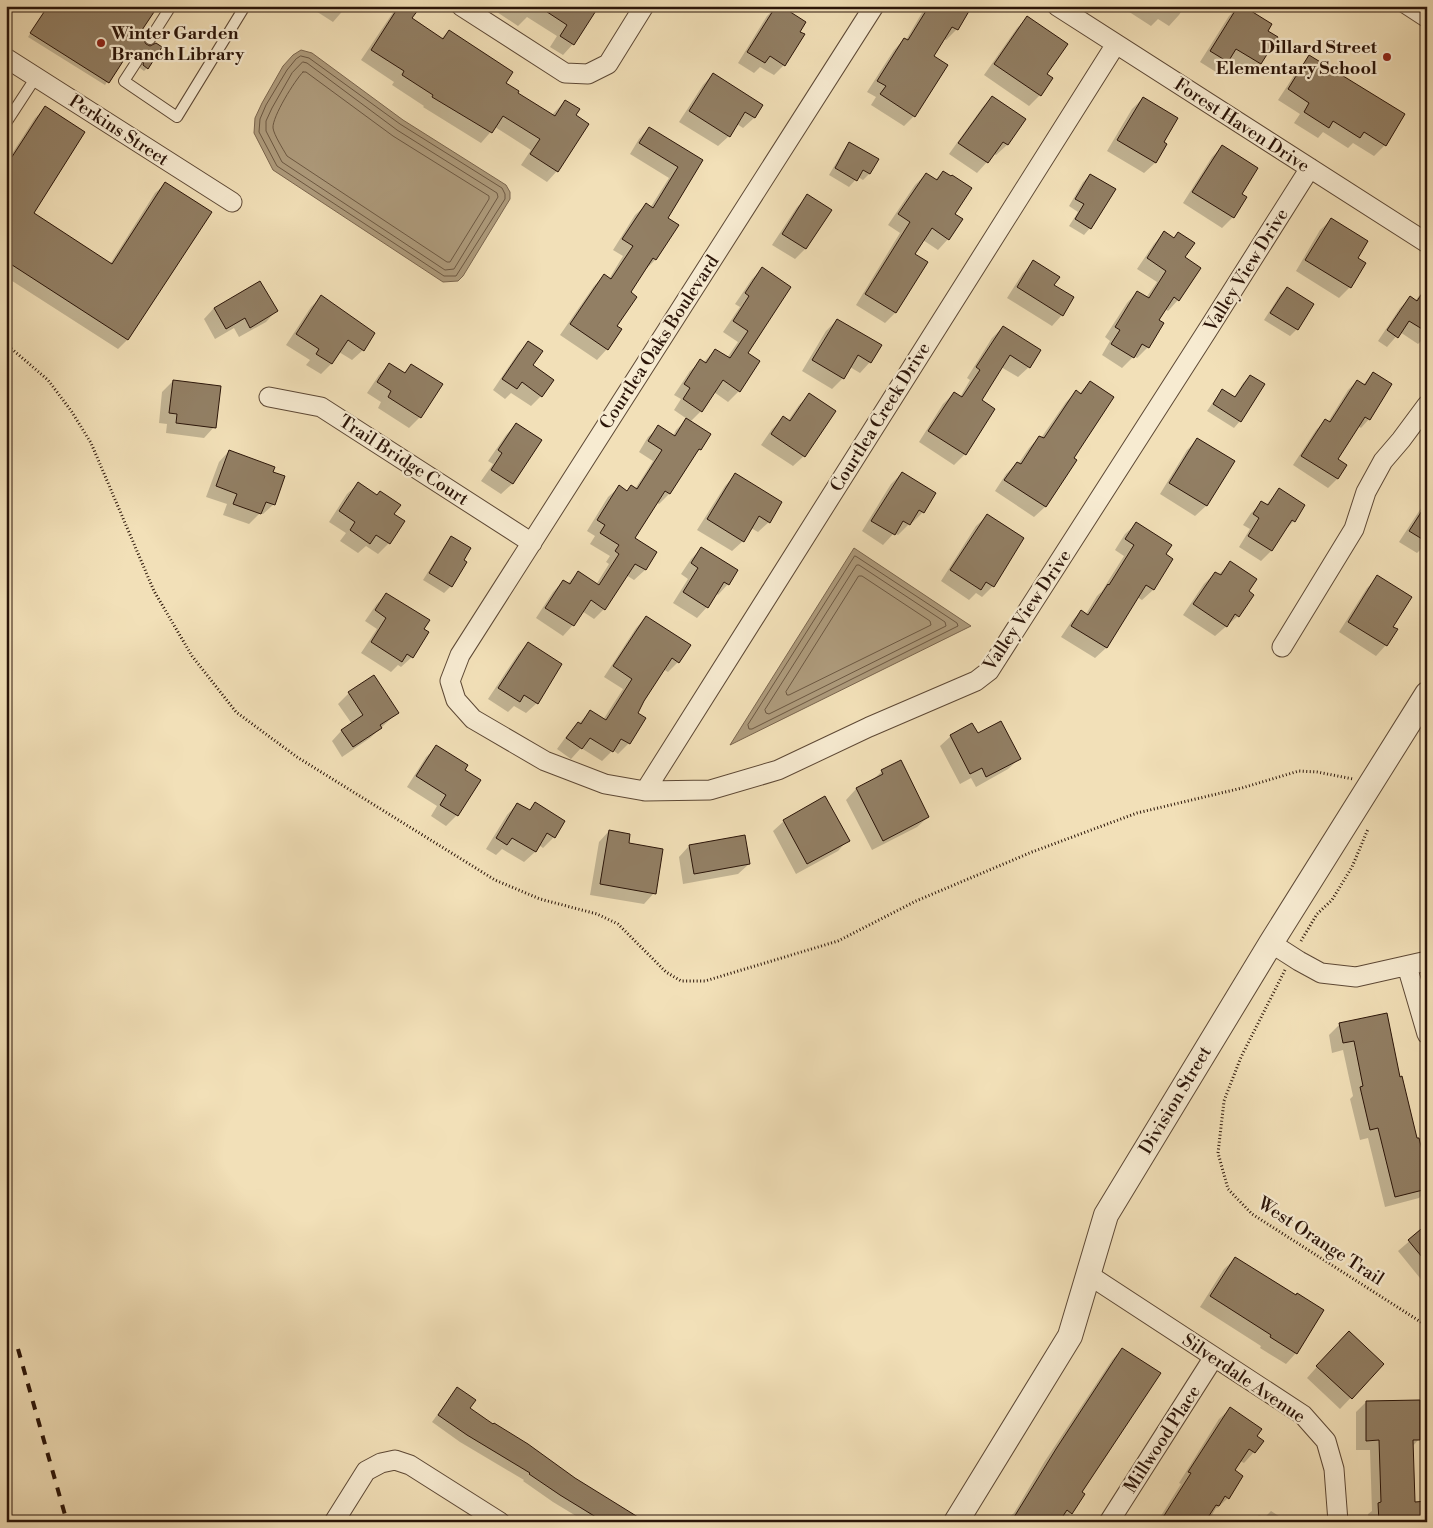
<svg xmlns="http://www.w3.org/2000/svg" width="1433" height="1528" font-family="'Libre Bodoni',serif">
  <rect width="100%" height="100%" fill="#f2e0b8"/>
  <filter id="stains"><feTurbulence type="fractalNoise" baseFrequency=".004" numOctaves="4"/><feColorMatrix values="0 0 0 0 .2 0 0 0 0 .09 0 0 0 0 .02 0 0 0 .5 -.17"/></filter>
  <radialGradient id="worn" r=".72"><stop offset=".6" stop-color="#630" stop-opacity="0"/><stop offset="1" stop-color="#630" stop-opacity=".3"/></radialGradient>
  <!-- water -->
  <path fill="#ae9b7c" stroke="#7a654e" d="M301,50l11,3 91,67 103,65 4,7v7l-47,77 -5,5 -15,1 -170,-112 -19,-37 1,-15 7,-15 21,-37 10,-11z
    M854,548l117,78 -241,119z"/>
  <!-- shadow -->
  <path fill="#0003" d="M45,6h111l-17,27 6,13 2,22 -3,3 -4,-3 1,-3 -3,-7 -5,-1 -6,3 -3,-3 -19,28 -77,-48 19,-30z
    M308,6h39l-14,16z
    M399,6h13l-1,13 30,20 8,-8 56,53 11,9 36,22 13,-14 9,15 -17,55 -10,11 -26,-17 10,-15 -36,-23 -14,16 -58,-36 1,-1 -32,-21 2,-3 -33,-22 33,-49z
    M488,6h109l-24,38 -10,11 -13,-8 7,-11 -30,-19 -9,9z
    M777,6l22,26 -15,33 -10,10 -14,-8 -6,6 -16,-10 29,-47z
    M800,6h10l-4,4z
    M926,6h45l-14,23 -11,11 -3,-2 -11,19 -18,59 -10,10 -33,-21 5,-8 -9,-5 27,-42 10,-11 2,1z
    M1120,6h65l-6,9 -10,11 -11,-7 -7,7z
    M1239,6l21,58 -10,10 -23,-14 -11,12 -16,-10 29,-46z
    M1027,18l19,57 5,3 -11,17 -11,11 -45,-31 33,-47z
    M1309,57l94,58 -18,30 -11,11 -21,-13 -5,5 -25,-16 -5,6 -24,-15 6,-9 -22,-14 21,-32z
    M713,74l49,31 -8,13 -11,10 -6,-4 -8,12 -11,10 -39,-24 24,-37z
    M992,97l32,22 -17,26 -11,10 -3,-2 -6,9 -10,11 -28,-19 33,-46z
    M1143,98l19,45 3,2 -10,18 -11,10 -37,-22 25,-42z
    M45,108l-13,106 78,50 45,-71 10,-9 -38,156 -9,9 -112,-72v-114l29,-45z
    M649,128l53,33 -36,57 12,7 -23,35 -10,10 -16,22 -22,57 -10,11 -37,-25 34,-49 10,-10 5,3 14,-23 -10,-6 22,-35 11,-10 4,3 19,-30 -39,-24 9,-15z
    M850,144l20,29 -7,7 -5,-3 -9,10 -20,-12 14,-24z
    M1222,147l18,47 5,3 -12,20 -11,11 -39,-25 29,-46z
    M943,172l11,43 -6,24 -10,11 -15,-10 -9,14 -19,59 -10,10 -29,-18 44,-72 -12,-8 27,-40 11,-11 9,6z
    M1090,175v53l-6,7 -15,-9 9,-14 -9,-6 14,-24z
    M808,196l-3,53 -10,10 -23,-14 25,-38z
    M1331,220l25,38 -6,29 -11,11 -43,-27 24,-41z
    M1164,233l19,24 -5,43 -10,11 -3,-2 -8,11 6,4 -15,23 -11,11 -3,-2 -12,12 -20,-13 8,-14 -5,-4 22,-34 10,-11 9,6 11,-16 -20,-13 17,-25z
    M1034,262l18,23 10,30 -10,11 -45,-28 16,-25z
    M762,269l-23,122 -11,11 -14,-10 -13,19 -11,11 10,27 -8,8 -23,37 -10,10 -3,-2 -23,37 22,14 -10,17 -11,10 -8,-5 -22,34 -10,10 -12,-8 -9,14 -10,11 -27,-18 17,-26 10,-11 4,3 11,-11 18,12 13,-21 -3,-2 4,-6 -20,-12 5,-8 -8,-5 21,-34 11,-10 7,5 5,-5 4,2 18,-28 -14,-9 9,-15 11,-10 14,9 3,-6 11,-11 -13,-9 7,-11 -7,-4 16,-24 11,-10 2,2 12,-13 12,8 11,-16 -15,-10 17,-25 -5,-3 17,-25z
    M1427,286v49l-9,9 -18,-12 -13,15 -9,-6 22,-33 10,-10 5,3z
    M1287,288l10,41 -7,7 -26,-16 16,-25z
    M321,297l42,53 -11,10 -13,-8 -8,12 -10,10 -15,-9 4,-5 -24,-15 25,-38z
    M214,308l62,3 -10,11 -27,15 -5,-9 -19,11 -11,-20z
    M837,320l43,26 -10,16 -10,11 -10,-6 -7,11 -11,11 -30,-18 24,-40z
    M1003,327l26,40 -11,10 -17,-10 -21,34 13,8 -28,45 -11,11 -35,-23 24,-38 11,-11 6,4 10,-17 -3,-2 25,-40z
    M528,343l4,22 9,31 -10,10 -20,-13 -6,6 -12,-9 25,-37z
    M390,364l14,9 7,-7 30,19 -21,32 -11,11 -31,-20 3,-6 -14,-9 12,-18z
    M1373,373l-4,46 -8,9 -3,-2 -22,33 9,6 -8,14 -9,9 -35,-23 23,-35 9,-9 3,1 20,-32 9,-9 6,4z
    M1250,376l-10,45 -6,7 -27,-17 9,-13 6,-7 12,7 9,-15z
    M173,381l41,46 -10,11 -38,-5 1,-9 -8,-1 3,-31z
    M1090,382l-18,76 3,2 -30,47 -11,10 -39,-26 11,-17 11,-11 1,1 11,-16 10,-11 2,1 25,-36 10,-10 3,2z
    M809,395l-5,61 -11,10 -32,-21 11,-16 11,-11 5,3 11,-16z
    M516,424l25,16 -29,44 -11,10 -20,-13 12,-17 -5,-3 18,-26z
    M1198,439l35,22 -27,45 -11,10 -35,-22 27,-44z
    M229,451l42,22 3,31 -11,10 -3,-1 -11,11 -26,-9 4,-11 -21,-7 13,-35z
    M902,473l21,39 -11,11 -1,-1 -13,13 -4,-2 -11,12 -21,-14 29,-47z
    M735,475l34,47 -11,10 -7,-4 -8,13 -11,10 -35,-21 28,-44z
    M358,484l34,31 11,7 -14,21 -11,11 -12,-8 -8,7 -18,-12 6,-8 -17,-11 18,-28z
    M1279,490l15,31 -10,10 -13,20 -10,10 -22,-14 11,-18 -7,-4 8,-12 11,-10 4,2z
    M1427,499v44l-10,10 -18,-11z
    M987,516l6,70 -11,11 -6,-4 -7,7 -28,-19 35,-55z
    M1136,524l28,31 7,5 -18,30 -11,10 -5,-3 -31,51 -11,10 -34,-21 10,-15 10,-11 5,3 11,-18 5,-5 22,-35 -9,-6 10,-16z
    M451,538v48l-7,7 -21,-13 22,-35z
    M701,549l27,35 -10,11 -2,-2 -9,14 -10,11 -24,-15 15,-24 -7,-5 10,-15z
    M1230,563l17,29 -9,24 -23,20 -32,-21 21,-31 11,-11 3,2z
    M1378,577l14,50 -6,18 -10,11 -37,-24 28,-44z
    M386,594l37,35 -11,28 -11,10 -3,-2 -7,7 -30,-19 16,-24 -12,-8 11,-16z
    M646,617l32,45 -10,10 -5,-3 -27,45 8,4 -15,25 -11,11 -5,-4 -11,11 -21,-13 -10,11 -14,-10 11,-15 22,-22 13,8 20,-31 -19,-12 32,-49z
    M528,643l9,60 -11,10 -12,-7 -6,6 -20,-13 30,-45z
    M349,693l48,20 -27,25 -28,19 -10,-16 10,-11 10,-6 -14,-20z
    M977,735l42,24 -11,10 -32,18 -5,-9 -11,6 -20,-38 11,-10z
    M437,746l27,24 -7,45 -11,11 -15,-10 6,-10 -30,-19 19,-30z
    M882,771l46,46 -11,10 -45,23 -26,-50 10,-11 16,-8z
    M517,804l12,7 6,-7 19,33 -11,11 -4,-3 -4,7 -11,10 -22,-13 -6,6 -10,-6 21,-34z
    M784,821l64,19 -10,11 -42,23 -23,-43z
    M609,831l18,13 27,49 -10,11 -54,-9 9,-53z
    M689,846l60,18 -11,10 -55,10 -4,-27z
    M1386,1014l14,64 27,97v15l-8,8 -34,9 -17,-69 -8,2 -10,-41 3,-3 -10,-46 -11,3 -3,-18 10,-10z
    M1427,1226v55l-3,2 -26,-32z
    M1235,1259l61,94 -10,11 -26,-16 1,-2 -61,-39 24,-38z
    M1338,1343l45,21 -43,45 -33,-31z
    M1122,1349l-42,144 -9,20 -9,9h-58l10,-9 31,-52 67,-101z
    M457,1389l11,19 106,71 69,43h-57l-33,-20 -30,-21 1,-1 -64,-38 -28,-20 19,-26z
    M1366,1402l53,37 -7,8 2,56 13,19h-58l-1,-8 4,-3 -2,-61h-14v-38z
    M1230,1409l25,28 -1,15 -10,11 -4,-2 -7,10 -5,27 -11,10h-1l-8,14h-51l24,-38 -2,-1 40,-64z
    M1271,1511l17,11h-36l7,-7 5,3z"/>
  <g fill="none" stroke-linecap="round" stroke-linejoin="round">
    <!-- shore -->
    <path stroke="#6c5842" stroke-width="1" d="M301,56l8,2 91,66 102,64 3,6v5l-49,77h-12l-167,-110 -18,-34 1,-13 6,-14 21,-35 9,-11z
      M303,62l4,1 90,67 100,63 1,4 -44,72 -9,1 -163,-108 -16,-31v-10l6,-13 20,-35z
      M303,72h3l87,64 96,60v3l-39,63h-3l-160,-106c-4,-7 -13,-21 -14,-28 -1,-11 22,-48 30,-56z
      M855,556l2,1 100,66 1,3 -206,103h-3l-1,-4z
      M857,565h2l86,57 1,4 -177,88 -3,-1 -1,-3z
      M859,576h3l68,45 1,4 -142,70h-2l-1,-3z"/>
  </g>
  <!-- building -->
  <path fill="#927f64" stroke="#2b1509" d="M48,6h110l-18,27 4,2 -1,4 3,5 4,2 6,-3 6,4 -14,22 -5,-4 1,-4 -3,-5 -4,-2 -6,4 -4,-3 -18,28 -79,-50z
    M399,6h22l-9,12 31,21 6,-9 64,42 -7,11 13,8 -1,2 37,23 10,-16 15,9 -4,6 13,9 -31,48 -28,-18 10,-15 -37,-23 -11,17 -60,-36 1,-2 -31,-20 2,-4 -33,-21z
    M538,6h61l-25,39 -14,-9 7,-11z
    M776,6h5l25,16 -6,10 5,2 -20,32 -15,-10 -5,7 -18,-11z
    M929,6h43l-14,24 -6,-3 -18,29 14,9 -33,52 -35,-23 6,-8 -9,-5 27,-43 4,2z
    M1238,6h5l29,18 -4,7 10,6 -17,27 -25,-15 -8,13 -18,-11z
    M1027,16l41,28 -21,30 6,4 -12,18 -47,-32z
    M1309,55l96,59 -19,32 -22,-14 -4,6 -27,-17 -4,7 -25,-16 5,-9 -21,-14z
    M713,73l50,32 -8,13 -10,-6 -15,25 -41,-26z
    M992,96l34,23 -18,26 -5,-3 -15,21 -30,-20z
    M1143,97l35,21 -14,24 3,2 -11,19 -39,-23z
    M45,106l40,26 -51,81 78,51 53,-82 47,30 -84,128 -122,-79v-95z
    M649,127l54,33 -35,58 11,7 -23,35 -3,-2 -22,34 6,5 -20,29 5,3 -14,21 -38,-26 34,-50 7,5 22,-33 -11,-7 24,-36 7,5 25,-41 -39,-24z
    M849,142l30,17 -9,15 -7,-4 -6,11 -22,-13z
    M1222,145l36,23 -16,26 5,3 -13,21 -42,-26z
    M943,171l8,5 1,-1 20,13 -17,26 8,5 -14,21 -17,-12 -17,26 13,8 -32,51 -31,-19 45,-72 -12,-8 28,-41 11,7z
    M1090,174l26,15 -25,40 -16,-10 9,-15 -9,-5z
    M807,194l25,16 -26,39 -24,-15z
    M1331,218l37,23 -10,17 8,5 -15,25 -46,-28z
    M1164,231l10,7 4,-6 17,11 -10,14 16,11 -22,33 -5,-4 -15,23 5,3 -15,25 -7,-4 -8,14 -23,-14 9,-14 -5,-3 22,-36 12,7 17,-27 -19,-13z
    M1033,260l27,17 -6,8 20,12 -11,19 -46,-29z
    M762,267l29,20 -43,66 12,8 -20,31 -17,-12 -21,32 -19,-13 7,-11 -6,-4 16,-25 6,4 9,-14 15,9 18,-27 -15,-10 16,-25 -4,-3z
    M260,281l18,30 -28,17 -5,-10 -19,11 -12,-21z
    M1427,286v46l-18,-11 -11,17 -11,-8 23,-34 7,5z
    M1287,287l27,17 -16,26 -28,-17z
    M321,295l54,38 -11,18 -16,-11 -16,24 -16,-10 3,-5 -23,-15z
    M837,319l45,26 -11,18 -13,-8 -14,24 -32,-19z
    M1003,326l38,24 -11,18 -20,-13 -28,45 13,9 -29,46 -38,-24 26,-39 8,5 18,-27 -4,-3z
    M528,341l15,10 -10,14 21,15 -12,17 -20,-15 -5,7 -15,-10z
    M389,363l16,10 6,-9 32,20 -22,34 -33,-21 3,-6 -14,-9z
    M1373,372l19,12 -22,36 -5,-3 -27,42 9,6 -9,14 -37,-23 24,-37 5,3 27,-42 8,5z
    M1250,375l15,9 -24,38 -28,-18 9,-15 13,8z
    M173,380l48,6 -5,42 -40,-5 1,-9 -8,-1z
    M1090,381l24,16 -40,61 3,2 -31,47 -42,-27 13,-18 4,2 18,-28 5,2 32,-48 5,4z
    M809,393l27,18 -31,46 -34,-23 12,-18 7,5z
    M686,418l25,16 -10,16 -2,-1 -29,45 -5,-3 -30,47 22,14 -11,18 -11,-6 -30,46 -14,-10 -17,26 -29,-18 18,-28 7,4 8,-13 21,14 20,-31 -4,-3 4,-6 -19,-12 5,-8 -8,-5 22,-35 8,6 4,-6 6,4 25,-39 -14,-9 10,-16 17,11z
    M516,423l26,17 -29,44 -22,-14 11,-17 -4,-3z
    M1197,438l38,23 -28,45 -38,-23z
    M229,450l46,17 -2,5 12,4 -10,29 -9,-3 -5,12 -28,-10 4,-10 -21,-8z
    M902,472l34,21 -12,20 -5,-3 -9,15 -7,-4 -8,14 -24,-14z
    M735,473l47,29 -12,21 -11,-7 -15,26 -37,-23z
    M358,482l19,13 3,-4 21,14 -7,9 11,7 -15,23 -14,-9 -6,9 -20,-14 5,-8 -16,-11z
    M1279,488l26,17 -10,17 -3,-2 -20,31 -24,-15 11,-18 -6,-4 8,-13 7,4z
    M1427,503v39l-18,-11z
    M987,514l37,24 -30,49 -8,-5 -5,8 -31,-20z
    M1136,522l36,23 -6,9 7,5 -19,31 -8,-5 -39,63 -36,-22 10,-16 7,5 20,-31 1,1 25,-40 -9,-6z
    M451,536l20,12 -7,12 3,2 -15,25 -23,-14z
    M701,547l37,23 -9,15 -5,-3 -16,26 -25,-16 15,-24 -7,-5z
    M1230,561l27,18 -8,12 5,4 -15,22 -4,-3 -8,13 -34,-23 22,-32 6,3z
    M1377,575l35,22 -19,30 5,2 -11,17 -39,-24z
    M386,593l44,27 -6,9 5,3 -16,26 -6,-4 -5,8 -31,-20 15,-24 -11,-8z
    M646,616l45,29 -12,18 -7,-5 -28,43 -6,12 8,5 -16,26 -9,-5 -8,13 -23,-14 -8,11 -16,-11 12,-16 3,2 9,-14 16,10 26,-41 -19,-13z
    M528,642l34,22 -24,40 -14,-9 -4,7 -22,-14z
    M374,675l25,38 -19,12 2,3 -29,19 -12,-17 22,-15 -15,-23z
    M1001,721l20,38 -35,18 -4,-9 -12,6 -20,-39 22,-12 6,10z
    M436,745l32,20 -3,5 16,10 -23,36 -18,-11 6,-10 -30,-19z
    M901,760l28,57 -46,24 -27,-53 27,-14 -2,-4z
    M825,796l25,45 -43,23 -24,-44z
    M535,802l30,19 -10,17 -8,-5 -11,19 -24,-14 -5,7 -11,-7 21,-35 13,7z
    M609,830l21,4 -1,9 34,6 -7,45 -56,-10z
    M745,835l5,29 -56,10 -5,-29z
    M1387,1013l13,64 2,-1 15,62h2l8,32v19l-32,8 -17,-69 -8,2 -10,-43 3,-1 -9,-45 -11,2 -4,-20z
    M1427,1224v39l-19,-23z
    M1235,1257l61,38 1,-2 27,17 -27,44 -27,-17 1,-2 -61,-39z
    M1349,1331l35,33 -32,35 -36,-33z
    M1122,1348l39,25 -79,119 3,2 -13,20 -5,-4 -8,12h-48l45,-73z
    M457,1387l19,13 -6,8 23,16 1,-1 34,21 47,34 71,44h-42l-44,-27 -31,-21 1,-1 -63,-38 -29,-20z
    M1420,1400v40h-7l2,62 12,-1v21h-48l-1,-19 3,-1 -2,-62 -13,1v-40z
    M1230,1407l32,22 -5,7 7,5 -9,12 -6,-4 -14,21 8,6 -14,23 -4,-3 -6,10 -3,-1 -11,17h-45l31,-49 -3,-1z"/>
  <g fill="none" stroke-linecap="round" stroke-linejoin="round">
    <defs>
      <path id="service" d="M1401,6l26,17
        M150,39l21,-33
        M137,61l-13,20 53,36 68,-111
        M6,123l30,-46"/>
      <path id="minor" d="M461,6l104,67 23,1 20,-10 36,-58
        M874,6l-414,649 -10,26 6,19 17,19 72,42 60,23 40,7 65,-1 68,-20 91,-43 107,-46 13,-10 218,-340 103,-163
        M1057,6l370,237
        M6,58l226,144
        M269,397l52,10 211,136
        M1282,647l72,-118 12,-37 17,-31 18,-21 26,-35
        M645,791l471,-747
        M1271,943l28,18 22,12 35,4 71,-16
        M1407,966l20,68
        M1089,1275l214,140 23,26 8,28 4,53
        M334,1522l32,-51 15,-8 14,-3 15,5 90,57
        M1109,1522l105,-165"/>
      <path id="tertiary" d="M956,1522l114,-186 36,-121 165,-272 156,-249"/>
    </defs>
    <!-- service casing -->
    <use href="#service" stroke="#5d4835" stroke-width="12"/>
    <!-- minor casing -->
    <use href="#minor" stroke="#5d4835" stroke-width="21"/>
    <!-- tertiary casing -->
    <use href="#tertiary" stroke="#5d4835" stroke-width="26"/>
    <!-- path -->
    <path stroke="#2b1509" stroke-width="3" stroke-dasharray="1 2.5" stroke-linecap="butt" d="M6,344l42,36 24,32 19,31 63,148 38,65 44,56 61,45 198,123 45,19 57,15 21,10 48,48 15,9h24l133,-40 78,-40 116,-49 105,-39 105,-25 57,-17 18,1 36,7
      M1301,941l16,-27 15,-14 20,-33 16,-38
      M1285,970l-44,87 -17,44 -6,52 10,36 24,25 175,112"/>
    <!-- service -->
    <use href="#service" stroke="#f7ebd1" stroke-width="10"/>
    <!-- minor -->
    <use href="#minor" stroke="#f7ebd1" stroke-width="19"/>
    <!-- tertiary -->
    <use href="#tertiary" stroke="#f7ebd1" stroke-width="24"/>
    <!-- rail -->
    <path stroke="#2b1509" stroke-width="4" stroke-dasharray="9 9" stroke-linecap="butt" d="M18,1349l49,173"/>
  </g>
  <!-- markers -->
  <g fill="#8f2418" stroke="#f7ebd1" stroke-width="2">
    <circle cx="101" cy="43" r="5"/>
    <circle cx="1387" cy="57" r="5"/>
  </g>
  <g text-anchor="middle" stroke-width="4.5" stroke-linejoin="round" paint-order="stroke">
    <!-- poi labels -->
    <g font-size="18" font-weight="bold" fill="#2b1509" stroke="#f7ebd1" text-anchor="start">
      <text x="111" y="39">Winter Garden<tspan x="111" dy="21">Branch Library</tspan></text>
      <text x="1377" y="53" text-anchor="end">Dillard Street<tspan x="1377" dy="21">Elementary School</tspan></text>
    </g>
    <!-- street labels -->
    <g font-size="18" fill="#2b1509" stroke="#f7ebd1">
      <text transform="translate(1242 125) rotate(33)" y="6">Forest Haven Drive</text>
      <text transform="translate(119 130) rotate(33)" y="6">Perkins Street</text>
      <text transform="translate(1246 270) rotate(-58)" y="6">Valley View Drive</text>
      <text transform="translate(659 342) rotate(-57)" y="6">Courtlea Oaks Boulevard</text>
      <text transform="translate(880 417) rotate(-58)" y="6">Courtlea Creek Drive</text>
      <text transform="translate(404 460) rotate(33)" y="6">Trail Bridge Court</text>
      <text transform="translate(1027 610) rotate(-56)" y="6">Valley View Drive</text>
      <text transform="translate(1175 1100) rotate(-59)" y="6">Division Street</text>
      <text transform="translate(1321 1241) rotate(33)" y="6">West Orange Trail</text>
      <text transform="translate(1244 1378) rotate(34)" y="6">Silverdale Avenue</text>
      <text transform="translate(1162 1439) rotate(-57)" y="6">Millwood Place</text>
    </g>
  </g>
  <!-- margin -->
  <rect width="1433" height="1528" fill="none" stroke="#f2e0b8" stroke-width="25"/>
  <rect x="8" y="8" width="1418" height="1513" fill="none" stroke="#2b1509" stroke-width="2.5"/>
  <rect x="12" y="12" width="1408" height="1503" fill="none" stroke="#2b1509"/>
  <rect width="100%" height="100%" filter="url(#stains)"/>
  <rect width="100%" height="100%" fill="url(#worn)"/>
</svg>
